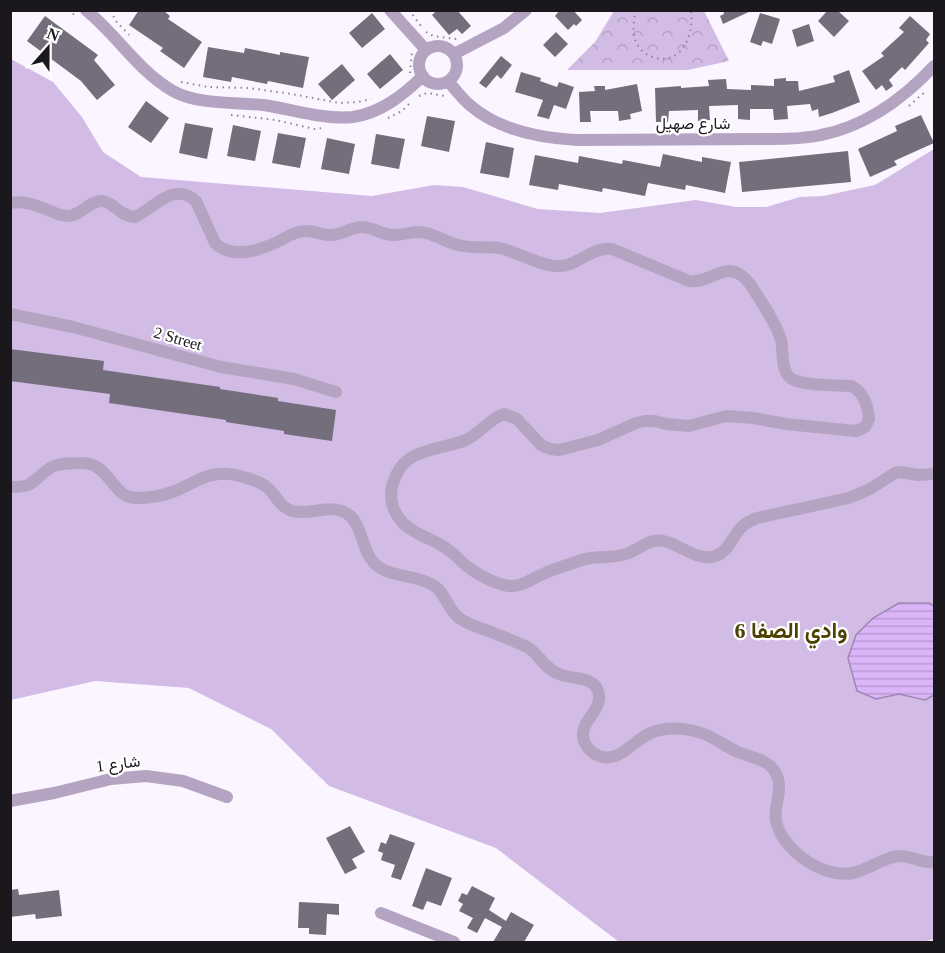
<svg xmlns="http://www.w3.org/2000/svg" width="945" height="953" font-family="'Times New Roman',Vazirmatn,serif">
  <defs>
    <pattern id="park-crowns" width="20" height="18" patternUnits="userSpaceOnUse" patternTransform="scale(1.5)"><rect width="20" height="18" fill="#d2bce5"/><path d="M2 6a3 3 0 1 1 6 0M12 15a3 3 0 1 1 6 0" fill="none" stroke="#b4a1c4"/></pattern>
    <pattern id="water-rules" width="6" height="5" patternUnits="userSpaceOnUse" patternTransform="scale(1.5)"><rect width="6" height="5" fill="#dab5f8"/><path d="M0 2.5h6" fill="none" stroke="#ba9bd4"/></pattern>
  </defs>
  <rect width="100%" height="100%" fill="#faf5ff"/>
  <!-- green -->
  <path fill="#d2bce5" d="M11,59l42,23 29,35 21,35 38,25 231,19 62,-11 29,2 75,22 62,4 96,-13 40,7h30l34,-10 23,-1 52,-11 59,-36v790l-11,3h-304l-123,-94 -167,-62 -58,-57 -82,-41 -94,-7 -84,19z"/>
  <!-- park -->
  <path fill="url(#park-crowns)" d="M614,11h90l25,50 -41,9h-121l28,-28z"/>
  <!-- water -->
  <path fill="url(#water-rules)" stroke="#a086b6" stroke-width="1.5" d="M899,603h30l5,3v89l-9,5 -26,-6 -23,5 -19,-8 -9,-33 8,-23 17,-17z"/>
  <!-- building -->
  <path fill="#746d7b" d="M139,10h24l7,6 -2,3 34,23 -18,26 -24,-17 3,-3 -34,-23z
    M437,10h20l14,16 -9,8 -5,-5 -8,6 -17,-20z
    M560,10h13l9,10 -6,6 -2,-2 -6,6 -13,-14z
    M723,10h30l-30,14 -3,-8 4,-2z
    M828,10h9l12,11 -15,16 -16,-16z
    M372,13l13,16 -23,19 -13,-15z
    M760,13l20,6 -8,25 -9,-3 -2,5 -11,-4z
    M45,16l53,39 -4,5 21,25 -18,15 -16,-19 -54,-40z
    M910,16l20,18 -4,6 3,3 -24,27 -3,-3 -13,13 4,6 -7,5 -4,-6 -6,5 -14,-19 22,-15 -3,-3 23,-21 -5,-4z
    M809,24l5,17 -17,6 -5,-17z
    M556,32l12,12 -13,13 -12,-12z
    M208,47l36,6 1,-5 35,7v-3l29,5 -6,31 -35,-7 -1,3 -35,-7 -1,5 -28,-5z
    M390,54l13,16 -23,19 -13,-15z
    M501,56l11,9 -11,14 -4,-4 -11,13 -7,-5z
    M342,64l13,16 -23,20 -14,-16z
    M849,70l11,32 -28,11 -13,4 -1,-8 -6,2 -2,-7 -23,2 1,13 -14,1 -1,-11h-23v11l-12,-1v-14l-29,1 1,14 -12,1v-11l-29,1 -1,11h-12l-1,-34 26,-2v2l28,-2 -1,-6 18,-1 1,10 24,1v-5l23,1v-7l12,-1v3h12l1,10 36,-9 -2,-6z
    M521,72l20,6 -1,3 17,6 2,-5 15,5 -8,22 -12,-4 -5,14 -12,-3 6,-16 -28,-8z
    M637,84l5,27 -12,3 1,5 -12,2 -1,-10h-28l1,11h-11l-1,-30 16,-1 -1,-5h11v4z
    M146,101l23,17 -18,25 -23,-16z
    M921,115l13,28 -40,18 3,4 -27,12 -12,-28 39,-18 -2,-5z
    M427,116l28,5 -6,31 -28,-6z
    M185,123l28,5 -6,31 -28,-6z
    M233,125l28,6 -6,30 -28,-5z
    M278,133l28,5 -6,30 -28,-5z
    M376,134l29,5 -6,30 -28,-5z
    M327,138l28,6 -6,30 -28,-5z
    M486,142l28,6 -5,30 -29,-5z
    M848,151l3,31 -109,10 -3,-30z
    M663,154l39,8v-5l29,5 -6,31 -39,-8 -1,5 -37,-7 -3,13 -42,-8 -1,4 -43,-8 -1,6 -29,-5 6,-30 43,8 1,-7 43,8 1,-4 37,7z
    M10,349l94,12 -1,9 117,17v2l58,9v3l58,9 -4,31 -48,-7v-3l-58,-9v-2l-117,-17 1,-9 -100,-13z
    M350,826l15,26 -13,7 5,9 -12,6 -19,-36z
    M390,834l25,9 -14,37 -10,-3 4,-12 -14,-5 2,-7 -5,-2 3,-9 5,2z
    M426,868l26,10 -11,28 -14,-5 -4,9 -11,-4z
    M472,886l23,12 -6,12 17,11 5,-9 23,13 -10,17h-31l9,-15 -17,-9 -8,15 -10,-5 6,-10 -14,-7 4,-7 -5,-3 4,-8 5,2z
    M18,889l1,6 40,-5 3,26 -26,3 -1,-5 -25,3v-27z
    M299,902l40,2v11l-12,-1 -1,21 -17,-1v-6h-11z"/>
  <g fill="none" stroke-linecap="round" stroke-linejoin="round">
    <!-- path -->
    <path stroke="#8b878f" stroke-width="2" stroke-dasharray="1.5 4.5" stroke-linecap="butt" d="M68,10l8,6
      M113,10l1,9 15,16
      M409,10l12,16
      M636,10c-2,8 -3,17 -2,24 2,20 26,32 43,20 13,-10 16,-29 14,-44
      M426,32l7,4 22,3 3,-1
      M410,73l2,-21
      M181,82l27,5 41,1 43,6 47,9 19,-1 13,-3
      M419,96l8,-3 19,3
      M909,106l16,-14
      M231,115l45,5 38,9 9,-1
      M388,118l14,-7 8,-8"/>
    <!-- minor -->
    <path stroke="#b4a4c2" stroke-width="12" d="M86,10c31,25 52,61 87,81 25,14 62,11 90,14 29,4 60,15 90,12 28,-4 50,-22 70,-41
      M390,10l36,40
      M419 65a19 19 0 1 1 38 0a19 19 0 1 1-38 0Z
      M454,54l50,-26 22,-18
      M448,81c7,8 14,18 23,25 29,25 70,32 107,34l192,-1c17,0 34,0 51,-4 46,-9 82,-36 113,-69
      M10,203c15,-3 27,3 41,8 6,3 11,5 17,5 13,0 22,-16 34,-15 12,1 17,15 33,16 21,-10 38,-36 61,-16l19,42c17,17 46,7 64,-2 8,-4 16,-10 26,-10 9,-1 17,5 26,4 11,0 20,-8 31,-8 11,0 20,8 30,8 10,1 18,-4 28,-3 14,1 25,10 38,13 14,4 28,1 41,3 19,4 39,17 57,18 21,2 35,-20 56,-17l77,32c25,3 38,-26 61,3 10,16 26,38 31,56 3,12 -1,32 11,39 11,7 45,6 59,7 13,6 17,20 18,33l-4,8 -9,4 -70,-7 -33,-6 -27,-2 -37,10 -23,-2 -11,-3h-10l-9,2 -38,17 -39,10 -9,-1 -9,-4 -24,-26 -13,-5c-16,5 -25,22 -41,27 -31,11 -62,7 -71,46 -3,15 2,27 12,37 13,12 30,15 43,25 8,5 13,12 21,18 10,8 27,17 41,19 13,1 22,-7 34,-12 13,-6 28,-10 42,-15 14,-4 28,0 41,-5 10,-3 18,-11 28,-13 20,-4 40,22 61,15 14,-4 17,-20 27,-29 4,-5 10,-7 15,-9l92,-20 21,-9 25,-16 6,-1 17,3 16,-1
      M10,314l63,13 148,40 73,12 42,13
      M10,487c6,0 13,0 18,-2 10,-5 16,-15 26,-19 8,-3 19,-3 27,-3 29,-1 31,35 55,35 11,0 25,-2 36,-6 22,-8 37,-23 64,-17 11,3 25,6 33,14 8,8 11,18 23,22 18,5 41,-9 57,4 14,11 12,34 25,48 15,15 41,11 59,22 12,7 14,23 25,32 8,7 19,10 28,13 15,6 29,11 43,18 11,8 16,21 30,26 12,6 34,1 39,17 7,20 -21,30 -14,50 2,5 6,10 11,13 23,13 37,-14 56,-21 16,-7 37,-5 53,1 11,4 21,12 32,17 10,5 25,7 33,14 2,1 6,6 6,7 10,16 -2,33 1,49 6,29 47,58 77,52 16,-3 30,-16 46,-17 13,-1 23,8 35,6
      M10,801l44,-8 57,-14 35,-3 37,5 44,16
      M381,913l73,29"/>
  </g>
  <g text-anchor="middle" stroke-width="4.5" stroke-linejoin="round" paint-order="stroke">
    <!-- street labels -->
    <g font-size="16" fill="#1a171d" stroke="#fff">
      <text x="693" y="129">شارع صهيل</text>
      <text transform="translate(178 338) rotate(16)" y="6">2 Street</text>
      <text transform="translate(118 763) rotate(-7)" y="6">شارع 1</text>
    </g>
    <!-- district labels -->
    <g font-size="22" font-weight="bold" fill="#4c4100" stroke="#fff">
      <text x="791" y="638">وادي الصفا 6</text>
    </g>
  </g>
  <!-- border -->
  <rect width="945" height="953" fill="none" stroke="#1a171d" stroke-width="24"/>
  <!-- north arrow -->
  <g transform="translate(48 48) rotate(21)" stroke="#ffffff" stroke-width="4.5" paint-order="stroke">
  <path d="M0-4.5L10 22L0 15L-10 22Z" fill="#1a171d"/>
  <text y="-9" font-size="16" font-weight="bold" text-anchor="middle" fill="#1a171d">N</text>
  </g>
</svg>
